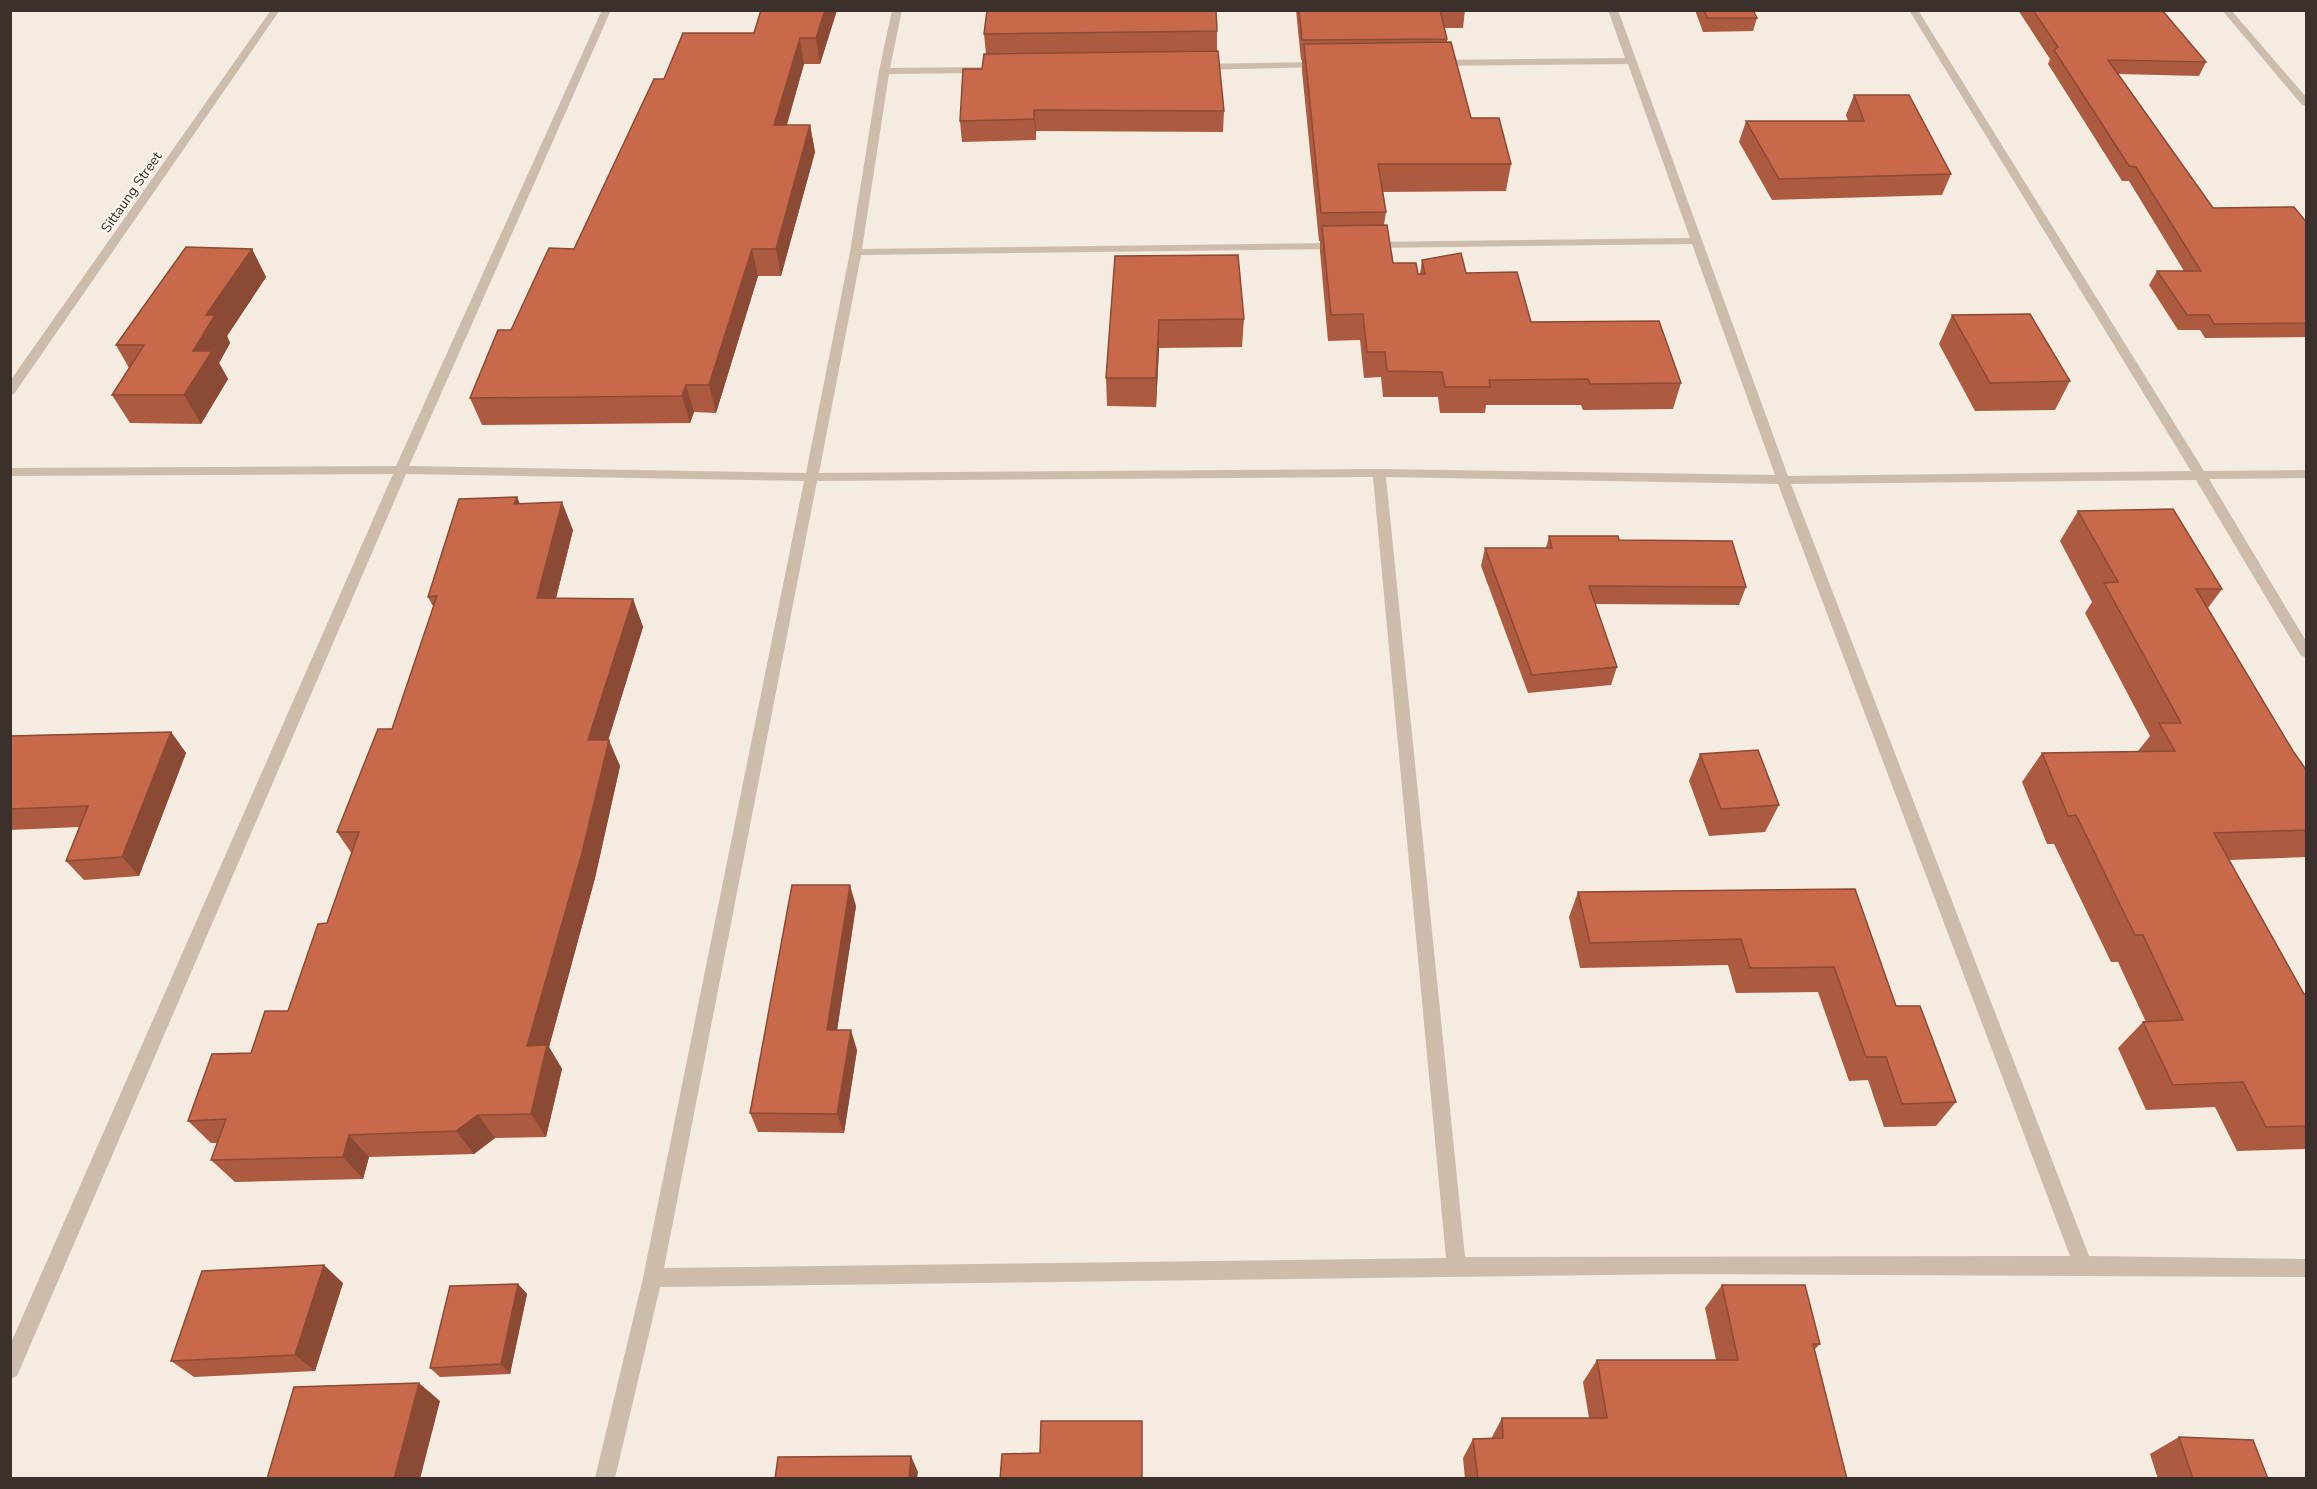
<svg xmlns="http://www.w3.org/2000/svg" width="2317" height="1489" font-family="'Nunito Sans',sans-serif">
  <rect width="100%" height="100%" fill="#f4ebe1"/>
  <g fill="none" stroke-linecap="round" stroke-linejoin="round">
    <!-- minor -->
    <path fill="#cdbbac" fill-rule="evenodd" d="M271,10h9l-266,384 -4,1v-14z
      M602,10h9l-202,456 397,7 44,-221 29,-181 13,-61h10l-12,58 93,-1 5,3 -5,3 -94,1 -27,175 477,-6 6,3 -6,3 -478,6 -42,218 560,-4 396,6 -83,-231 -320,4 -6,-3 6,-3 318,-4 -62,-174 -192,2 -5,-3 5,-3 189,-2 -17,-48h10l170,466 403,-5 -282,-461h9l286,461 102,-1v8l-97,1 97,162v16l-5,-1 -105,-176 -405,4 298,772 217,3v18l-620,-3 -1026,13 -45,191h-20l48,-200 161,-797 -398,-7 -389,902 -7,3v-34l383,-871 -383,2v-8l386,-2zM1373,477l73,781 -782,10 153,-787zM1386,477l392,7 292,772 -605,1z
      M2222,10h9l75,87v9l-4,-1z
      M1322,62l5,3 -2,2 -126,3 -5,-3 5,-3z"/>
  </g>
  <!-- wall -->
  <path fill="#ac5a40" d="M837,10l-17,54h-16l-17,61h23l5,27 -34,124h-23l-42,137 -22,-1 -4,11 -208,2 -12,-27 41,-68 63,-81 90,-170z
    M1296,10h169l-2,18h-19l3,11v3l24,76 40,46 -5,27 -123,1 3,20 -2,13 9,38 25,11h2l2,-14 44,13 65,49 150,61 -8,26 -90,1 -2,-5h-95l-1,8h-45l-2,-16h-55l-2,-20 -17,1 -4,-38 -32,1 -8,-90v-10h-1l-17,-170v-11h-1z
    M1695,10h58l4,8 -4,13 -50,1z
    M2018,10h144l44,52 -7,14 -81,-2 95,134 94,15v114l-102,1 -5,-8h-22l-29,-45 8,-14h27l-55,-90h-7l-74,-117 2,-5z
    M1217,31v20l7,60 -1,21 -187,-1v9l-74,2 -2,-21 22,-52 4,-15 -2,-20z
    M1854,95l97,79 -9,21 -170,5 -33,-58 7,-21h102l-2,-6z
    M252,249l14,28 -39,59 3,7 -11,20 9,16 -27,45 -71,-1 -18,-28 17,-27 -13,-23z
    M1115,256l129,63 -2,28 -83,1 -3,59 -49,-1 -1,-28z
    M1952,315l118,66 -15,29 -80,1 -36,-67z
    M517,497l3,7 53,26 -17,68 77,1 10,28 -35,113 12,26 -25,112 -46,169 13,22 -16,68 -51,1 -21,16 -105,3 -6,22 -128,3 -24,-22 6,-17h-6l-23,-22 63,-68 37,-42 39,-88 25,-69 -15,-22 55,-103 42,-121 -6,-11z
    M2078,511l144,78 -14,19 85,143 14,20v86l-78,3 75,134h3v155l-70,2 -22,-44 -69,3 -28,-62 25,-26h3l-28,-60h-7l-57,-118h-7l-25,-62 20,-29 96,-2 12,-15 -65,-123 7,-11 -32,-61z
    M1549,536l70,4 127,47 -7,18 -144,-1 22,63 -6,18 -83,8 -47,-127 4,-18h61z
    M171,732l15,21 -47,123 -55,4 -18,-19 13,-34 -69,3v-94z
    M1700,754l79,51 -14,27 -56,4 -20,-55z
    M1855,889l41,117 60,96 -20,24 -52,1 -16,-47 -19,1 -31,-89 -82,1 -8,-28 -148,3 -11,-51 9,-25z
    M856,906l-19,124 20,20 -13,83 -86,-1 -8,-19z
    M343,1283l-28,88 -121,6 -23,-16z
    M518,1284l9,10 -17,80 -70,3 -10,-9z
    M1722,1285l98,59 -6,6 33,129h-382l-2,-21 10,-19h18l11,-21h87l-6,-36 14,-22h119l-11,-52z
    M2179,1437l89,42h-110l-8,-25z"/>
  <!-- shaded-wall -->
  <path fill="#8c4a34" d="M825,10h12l-17,54 -4,-26z
    M800,38l4,26 -25,87 -5,-26z
    M1034,110l2,21v9l-2,-21z
    M810,125l5,27 -34,124 -5,-27z
    M252,249l14,28 -39,59 3,7 -11,20 9,16 -27,45 -17,-29 9,-44 13,-36z
    M752,249l6,27 -42,137 -7,-28z
    M1159,320v28l-3,59v-29z
    M686,385l8,27 -4,11 -8,-27z
    M517,497l11,28 -14,-21z
    M562,502l11,28 -24,96 -12,-28z
    M633,599l10,28 -43,140 -12,-27z
    M171,732l15,21 -47,123 -17,-19z
    M609,740l11,26 -25,112 -46,169 13,22 -16,68 -15,-23 -4,-68z
    M850,885l6,21 -22,144 -7,-20z
    M851,1030l6,20 -13,83 -7,-19z
    M478,1115l17,23 -21,16 -18,-23z
    M349,1135l20,22 -6,22 -20,-22z
    M324,1265l19,18 -28,88 -20,-16z
    M518,1284l9,10 -17,80 -9,-10z
    M419,1383l21,18 -20,78h-26z
    M911,1456l7,16 -1,7h-8z"/>
  <!-- building -->
  <path fill="#c8694b" stroke="#8c4a34" stroke-width="1.5" d="M761,10h64l-9,28h-16l-26,87h36l-34,124h-24l-43,136h-23l-4,11 -212,2 28,-68h13l38,-82 25,1 80,-170h10l19,-46h71z
    M987,10h229l1,21 -233,3z
    M1299,10h141l7,29 -145,1z
    M1704,10h49l4,8h-50z
    M2033,10h129l44,52 -98,-2 105,148 81,-1 13,16v100l-93,1 -5,-9h-22l-30,-44h44l-65,-104 -7,-1 -75,-116 4,-3z
    M1451,42l20,76h28l12,46h-133l8,48 -65,1 -17,-169z
    M1218,51l6,60 -190,-1v9l-74,2 3,-52h19l2,-15z
    M1854,95h55l42,79 -172,5 -33,-58h118z
    M1387,225l6,38h23l2,11h7l-3,-14 39,-7 5,20 51,-1 14,50 128,-1 22,62 -91,1 -2,-5 -99,1 1,7h-45l-3,-15 -55,-1 -2,-19h-18l-4,-38 -32,1 -9,-89z
    M186,247l66,2 -46,66h9l-22,36h19l-28,44h-72l32,-50h-28z
    M1238,255l6,64 -85,1 -3,58h-50l9,-122z
    M2030,314l40,67 -80,2 -38,-68z
    M517,497l-3,7 48,-2 -25,96 96,1 -45,141h21l-27,113 -55,193 20,-1 -16,69 -53,1 -22,16 -107,4 -6,22 -132,3 15,-41 -38,2 24,-67 39,-1 14,-42h23l30,-87 9,-1 32,-91h-22l41,-103h14l45,-133 -9,1 31,-98z
    M2173,509l49,80h-26l97,162 14,20v59l-93,3 90,161h3v132l-41,1 -23,-45 -70,3 -30,-63 40,-2 -40,-85h-8l-59,-120 -8,1 -26,-63 133,-2 -16,-28h22l-77,-140 14,-1 -40,-71z
    M1549,536h69l1,4 113,1 14,46 -157,-1 28,81 -85,8 -47,-127h67z
    M171,732l-49,125 -56,4 22,-55 -78,3v-73z
    M1758,750l21,55 -58,4 -21,-55z
    M792,885h58l-23,145h24l-14,84 -87,-1z
    M1855,889l41,117h24l36,96 -54,2 -16,-47h-20l-32,-90 -84,1 -9,-29 -151,4 -12,-51z
    M324,1265l-29,90 -124,6 31,-90z
    M518,1284l-17,80 -71,4 20,-82z
    M1722,1285h83l15,59h-7l34,135h-369l-5,-40 30,-1 -1,-20h105l-10,-58h141z
    M419,1383l-25,96h-127l27,-92z
    M1041,1421h101v58h-142l2,-25 38,-1z
    M2179,1437l74,3 15,39h-75z
    M911,1456l-2,23h-134l3,-22z"/>
  <g text-anchor="middle" stroke-width="4.5" stroke-linejoin="round" paint-order="stroke">
    <!-- far-street labels -->
    <g font-size="14" fill="#3b302b" stroke="#fbf5ee">
      <text transform="translate(131 192) rotate(-55)" y="5">Sittaung Street</text>
    </g>
  </g>
  <!-- border -->
  <rect width="2317" height="1489" fill="none" stroke="#3b302b" stroke-width="24"/>
</svg>
